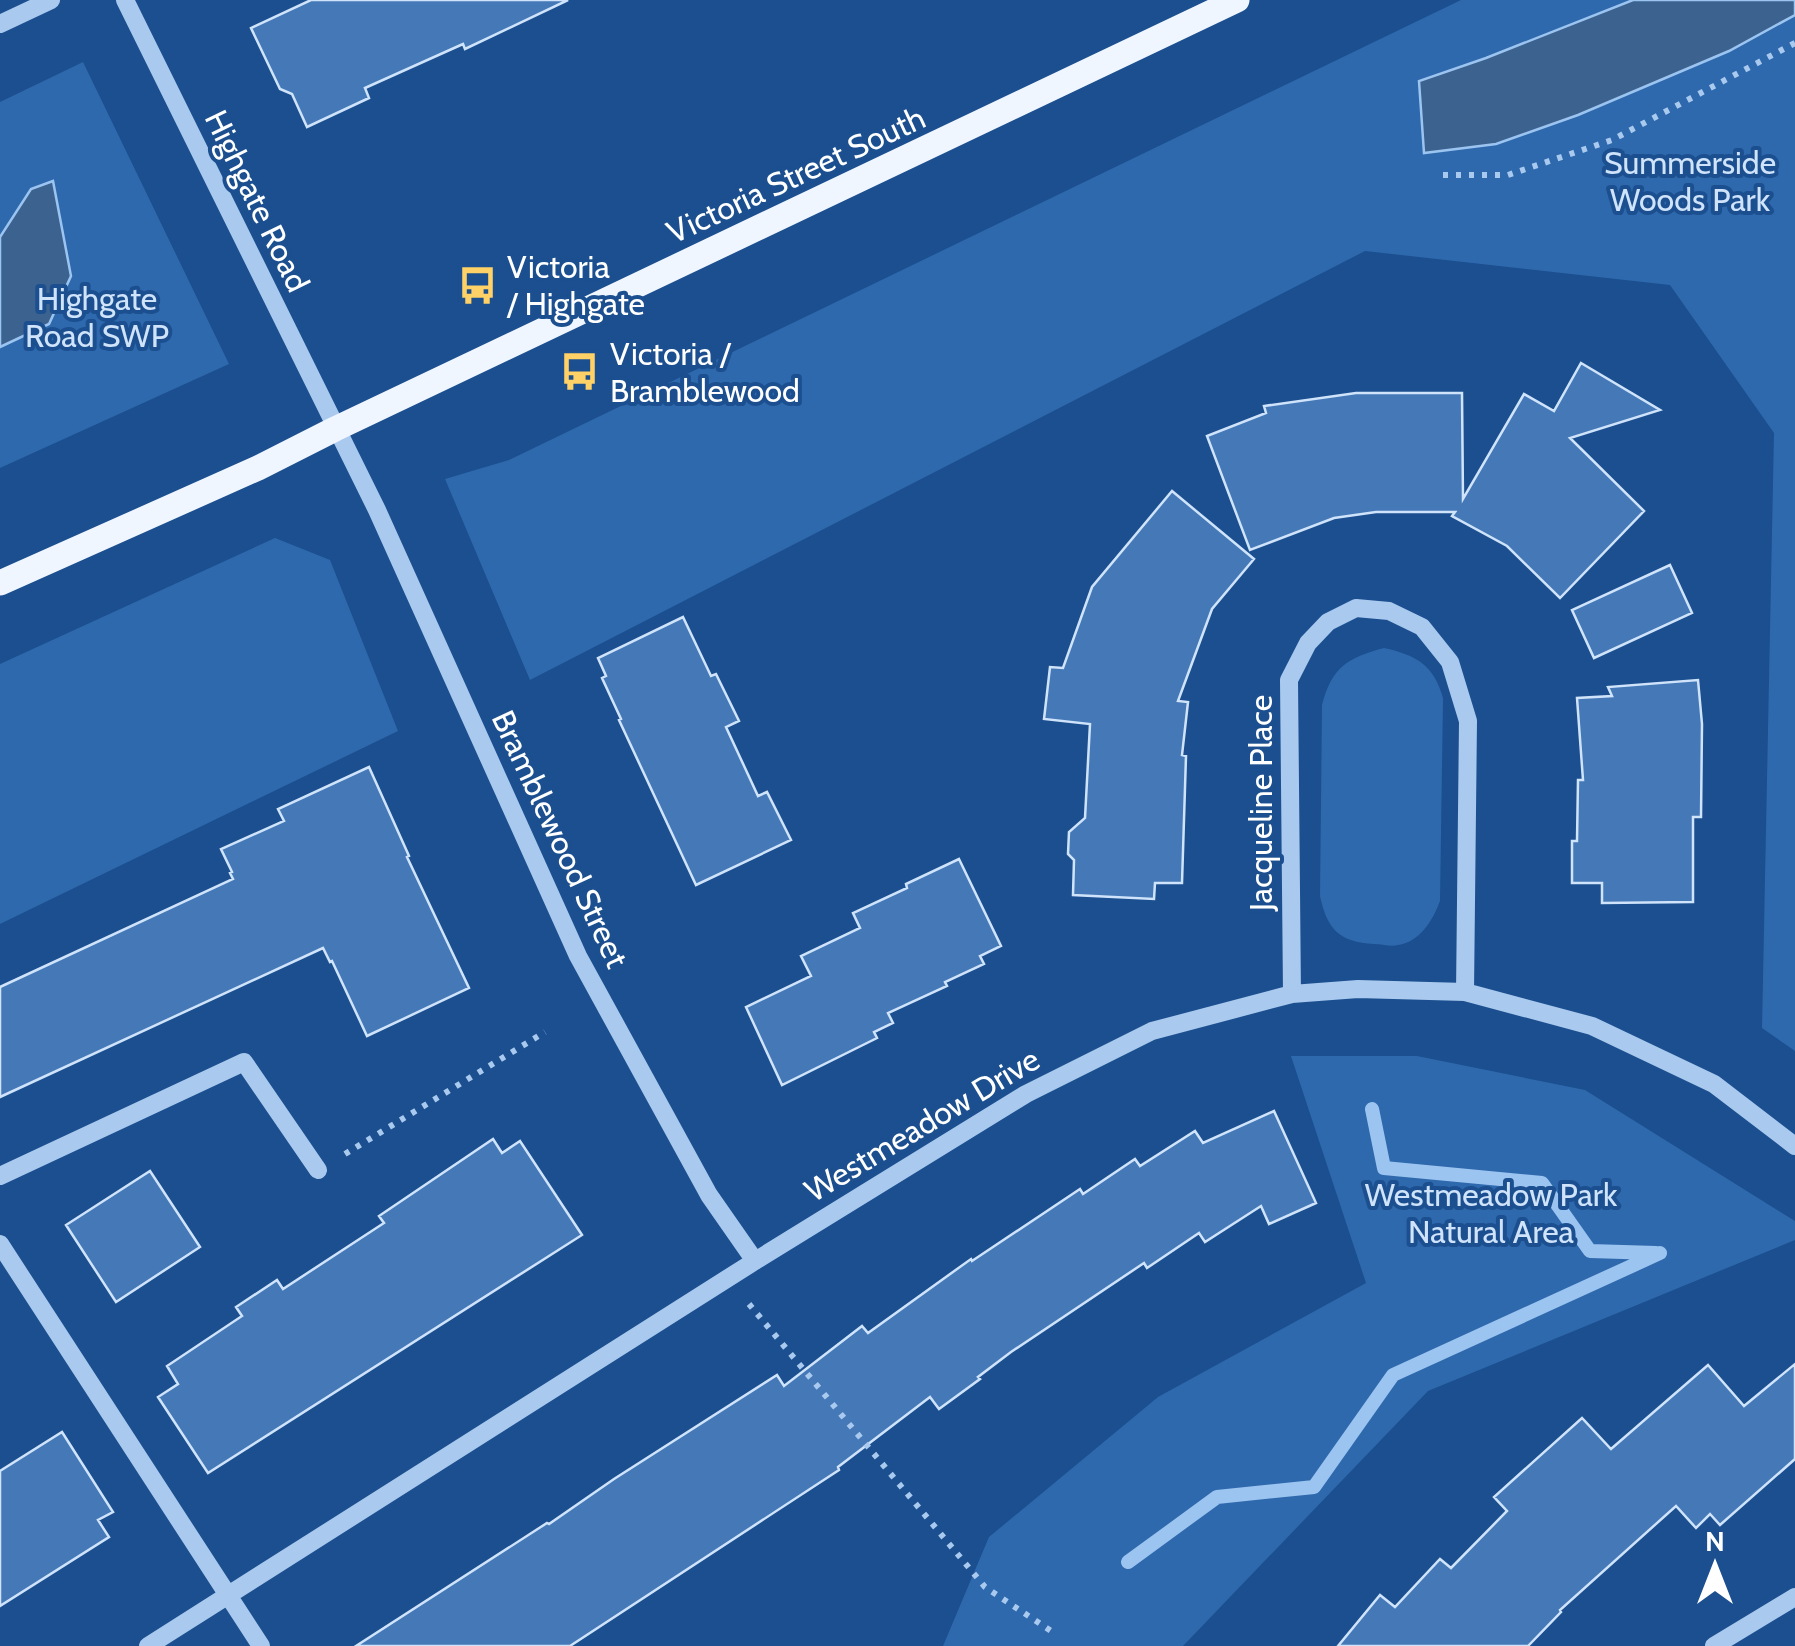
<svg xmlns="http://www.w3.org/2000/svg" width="1795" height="1646" font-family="Cabin,sans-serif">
  <rect width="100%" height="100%" fill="#1b4f8f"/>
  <!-- green -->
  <path fill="#2e69ad" d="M1461,0h172l-147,58 -67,23 5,72 305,-102 66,-36v1036l-33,-23 12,-595 -104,-148 -305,-34 -835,429 -85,-201 64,-19z
    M83,62l146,302 -229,104v-366z
    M275,538l55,22 68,171 -398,193v-260z
    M1384,648c32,7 50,17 59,50l-3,203c-7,19 -20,41 -42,44 -7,2 -17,-1 -24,-1 -35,-2 -47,-15 -54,-48l2,-191c10,-38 25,-47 62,-57z
    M1291,1056h126l168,34 210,131v19l-367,151 -245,255h-240l46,-109 169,-140 208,-114z"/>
  <!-- water -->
  <path fill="#3c6290" stroke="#9cc4f0" stroke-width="2.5" d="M1633,0h162v15l-66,36 -151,64 -82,29 -72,9 -5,-72 67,-23z
    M53,181l18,95 -22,48 -49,23v-110l31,-48z"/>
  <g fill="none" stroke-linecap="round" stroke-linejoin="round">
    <!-- stream -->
    <path stroke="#9cc4f0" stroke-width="14" d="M1372,1109l12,59 158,15 48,68 66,2
      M1128,1562l89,-65 97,-10 79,-112 267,-122"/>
  </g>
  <!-- building -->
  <path fill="#4478b7" stroke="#cfe3fa" stroke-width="2.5" d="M311,0h257l-103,49 -2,-5 -98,44 4,10 -62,29 -15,-33 -12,-5 -29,-61z
    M1581,363l79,47 -90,28 74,73 -84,87 -53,-52 -55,-30 3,-4h-79l-42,6 -84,32 -43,-114 59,-23 -2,-7 92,-13h106l1,106 61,-105 30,17z
    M1172,491l82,68 -42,50 -34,92 10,1 -6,53 4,1 -4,127h-27l-1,16 -81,-4 1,-35 -6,-6 1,-22 16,-14 5,-94 -46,-5 6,-52 13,1 29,-81z
    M1670,565l22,48 -98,45 -22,-48z
    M683,617l28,59 5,-2 23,47 -13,6 32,69 9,-4 24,48 -95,45 -77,-165 2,-1 -19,-41 4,-2 -8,-18z
    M1698,680l4,44 -1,93h-8v85l-91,1v-20h-30v-42h5l1,-61h5l-6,-82 35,-2 -4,-9z
    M369,767l40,89 -2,1 62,131 -102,48 -35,-75 -2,1 -7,-14 -323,149v-110l233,-108 -3,-6 2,-1 -11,-23 63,-28 -6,-12z
    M959,859l42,87 -21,10 4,8 -39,18 2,4 -59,27 5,10 -19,9 3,6 -95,47 -36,-78 65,-31 -10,-20 59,-28 -7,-15 54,-25 -1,-4z
    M1274,1111l42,92 -47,21 -8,-18 -56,36 -6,-9 -52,35 -3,-5 -133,89 -33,25 2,2 -41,30 -9,-12 -92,70 1,3 -269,176h-214l191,-123 2,1 65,-45 163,-104 7,11 78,-60 6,7 103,-74 1,2 108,-72 3,5 52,-35 5,7 55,-35 8,12z
    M493,1139l9,14 18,-12 62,94 -374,238 -50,-76 20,-13 -11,-18 75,-50 -6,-9 41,-27 6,9 101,-66 -5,-7z
    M150,1171l50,76 -84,55 -50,-77z
    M1795,1364v95l-75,66 -10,-11 -14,14 -20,-22 -116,104 1,2 -33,34h-190l42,-51 15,12 45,-48 11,9 56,-57 -13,-14 88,-79 29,31 97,-84 36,41z
    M62,1432l51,80 -15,8 11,17 -109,69v-135z"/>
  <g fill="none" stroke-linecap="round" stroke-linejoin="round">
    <!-- path -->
    <path stroke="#a9c9ee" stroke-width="6" stroke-dasharray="5 8" stroke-linecap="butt" d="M1443,175h65l104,-35 183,-97
      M345,1154l200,-122
      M749,1304l236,283 69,46"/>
    <!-- minor -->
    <path stroke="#a9c9ee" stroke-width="18" d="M125,0l252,510 201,446 131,239 46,66
      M0,24l51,-24
      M1292,994l-3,-314 19,-37 20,-21 28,-14 33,3 33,16 28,35 18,59 -3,271
      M0,1176l244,-114 74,108
      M0,1244l261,402
      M148,1646l607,-385 271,-167 126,-63 140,-37 66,-5 107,3 127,34 122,58 81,62
      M1714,1646l81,-49"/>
    <!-- major -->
    <path stroke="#f0f6ff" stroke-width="25" d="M0,583l258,-115 77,-39 902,-429"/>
  </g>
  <!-- icons -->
  <defs>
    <symbol id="bus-bare" viewBox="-9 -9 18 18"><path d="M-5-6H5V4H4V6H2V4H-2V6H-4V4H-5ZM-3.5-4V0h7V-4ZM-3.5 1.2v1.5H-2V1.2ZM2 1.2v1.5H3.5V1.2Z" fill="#ffd166" stroke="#1b4f8f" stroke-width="2.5" paint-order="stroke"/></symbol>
  </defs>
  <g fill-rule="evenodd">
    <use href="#bus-bare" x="450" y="258" width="55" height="55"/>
    <use href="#bus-bare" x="552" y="344" width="55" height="55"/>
  </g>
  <g text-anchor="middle" stroke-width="8" stroke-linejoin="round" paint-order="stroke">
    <!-- park labels -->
    <g font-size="32" fill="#cfe3fa" stroke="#1b4f8f">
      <text x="1690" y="174">Summerside<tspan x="1690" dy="37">Woods Park</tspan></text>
      <text x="97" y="310">Highgate<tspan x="97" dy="37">Road SWP</tspan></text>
      <text x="1491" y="1206">Westmeadow Park<tspan x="1491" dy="37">Natural Area</tspan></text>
    </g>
    <!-- street labels -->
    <g font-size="32" fill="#fff" stroke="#1b4f8f">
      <text transform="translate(796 175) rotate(-25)" y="11">Victoria Street South</text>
      <text transform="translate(257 201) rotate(64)" y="11">Highgate Road</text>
      <text transform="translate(1261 803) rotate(-90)" y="11">Jacqueline Place</text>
      <text transform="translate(560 839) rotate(65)" y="11">Bramblewood Street</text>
      <text transform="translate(922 1125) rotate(-31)" y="11">Westmeadow Drive</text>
    </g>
    <!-- poi labels -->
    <g font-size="32" fill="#fff" stroke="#1b4f8f" text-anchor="start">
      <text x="507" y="278">Victoria<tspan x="507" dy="37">/ Highgate</tspan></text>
      <text x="610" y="365">Victoria /<tspan x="610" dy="37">Bramblewood</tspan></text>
    </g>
  </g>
  <!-- north arrow -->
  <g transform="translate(1715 1566)" stroke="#1b4f8f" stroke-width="8" paint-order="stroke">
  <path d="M0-8L18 38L0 25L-18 38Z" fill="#ffffff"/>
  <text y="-15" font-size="28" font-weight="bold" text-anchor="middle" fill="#ffffff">N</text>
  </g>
</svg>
